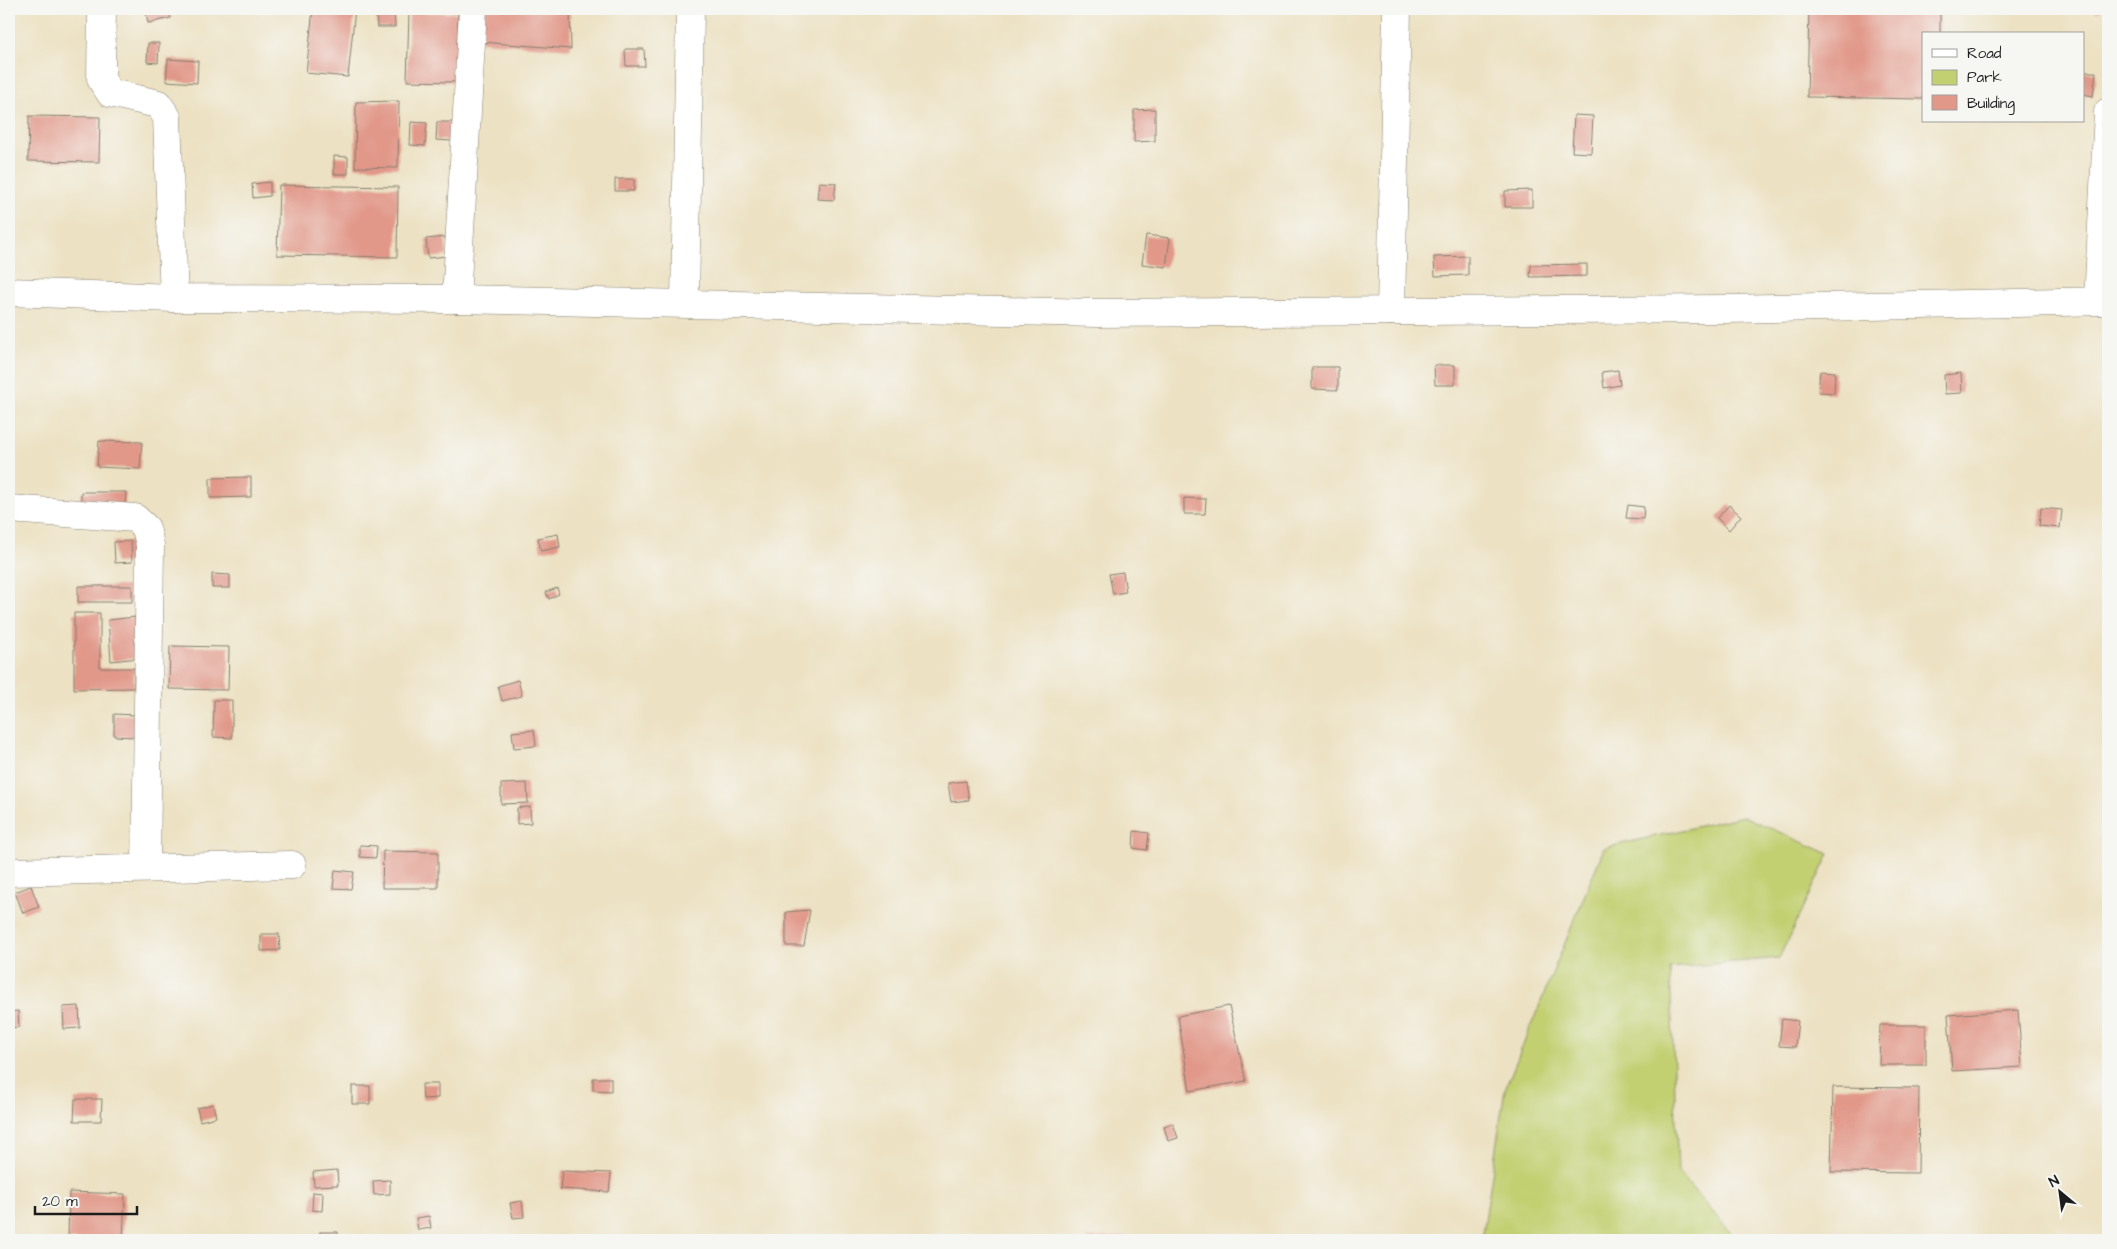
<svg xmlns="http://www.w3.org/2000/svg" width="2117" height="1249" font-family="'Architects Daughter',sans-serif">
  <rect width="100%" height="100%" fill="#f6f6f2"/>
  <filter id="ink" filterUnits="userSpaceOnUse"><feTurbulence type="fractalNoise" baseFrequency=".02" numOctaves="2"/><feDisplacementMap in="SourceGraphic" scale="10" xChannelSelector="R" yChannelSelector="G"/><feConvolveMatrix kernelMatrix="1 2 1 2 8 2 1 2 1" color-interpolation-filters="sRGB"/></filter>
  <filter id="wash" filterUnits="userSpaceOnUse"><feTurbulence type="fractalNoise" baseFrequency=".0096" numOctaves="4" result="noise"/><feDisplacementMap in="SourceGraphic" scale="20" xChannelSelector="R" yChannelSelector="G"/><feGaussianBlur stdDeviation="1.12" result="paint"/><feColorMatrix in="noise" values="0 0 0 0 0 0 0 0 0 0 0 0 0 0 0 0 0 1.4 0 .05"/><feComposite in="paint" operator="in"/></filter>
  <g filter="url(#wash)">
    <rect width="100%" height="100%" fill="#ece1c2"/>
    <!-- green -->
    <path fill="#c2d072" stroke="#6f7647" d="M1743,816l86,38 -50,104 -109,10 8,204 59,68h-255l23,-151 99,-241z"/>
    <g id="blocks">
      <!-- building -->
      <path fill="#e19889" d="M162,9h6l3,9 -23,5 -2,-11z
        M313,9h42l-7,68 -42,-4z
        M376,9h18l1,18h-18z
        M484,9h86l1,40 -90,-7z
        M1809,9h131v25h-17v65l-116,-2z
        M2083,9h17l-1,3z
        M409,12l49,1 -2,69 -49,-1z
        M148,43h11l-1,20 -11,-1z
        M625,49h19l1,17h-19z
        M168,59l30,2 -1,22 -31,-2z
        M2083,72h13l-3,24 -10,-2z
        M399,101l-1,67 -43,-1 1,-65z
        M1155,109v32l-21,1v-32z
        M1574,115l19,1 -2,37 -19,-1z
        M29,116l71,1 -1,45 -71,-1z
        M411,122l16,1 -2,23 -15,-1z
        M437,122h16l-1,19 -16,-1z
        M334,156l14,1v17h-14z
        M615,179h19v12h-19z
        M270,182v14l-17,2 -1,-14z
        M819,182l17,1 -2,17 -17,-1z
        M279,185l119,2 -1,70 -120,-2z
        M1532,190v17h-27v-16z
        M1146,235l24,3 -4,29 -24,-3z
        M445,237l2,19 -19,2 -2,-19z
        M1468,256v19l-33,1 -1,-19z
        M1587,264v12l-57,1 1,-12z
        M1434,365h21v20h-20z
        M1312,367h26v23l-26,-1z
        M1618,370l2,15 -16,3 -2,-16z
        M1820,371l15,1 -1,21 -16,-1z
        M1961,373l1,20 -17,1 -1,-19z
        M99,441l43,1 -2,27 -43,-2z
        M251,477v20l-41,1v-20z
        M81,492h45l-1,14h-44z
        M1184,498l22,1 -1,15h-21z
        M1628,505l16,2 -1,12 -17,-1z
        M1729,505l12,11 -12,14 -12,-12z
        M2041,508l21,2 -2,18 -21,-2z
        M558,534l2,13 -19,4 -3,-13z
        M131,541l1,21 -17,1 -1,-21z
        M1123,572l3,20 -13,2 -4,-20z
        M212,574l18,1v13h-18z
        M78,586h54v16h-54z
        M557,588l2,6 -10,5 -3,-7z
        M74,613h26v55h34v20l-60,1z
        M135,617l4,41 -28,3 -3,-41z
        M170,646l59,1 -1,43 -59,-1z
        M518,680l4,16 -20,5 -4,-15z
        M214,700h18v38l-19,-1z
        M114,714l21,1 -1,22 -20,-1z
        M534,730l2,16 -22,2 -2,-16z
        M966,781l3,19 -18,2 -3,-19z
        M527,783l1,20 -27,1v-20z
        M530,807l1,16 -14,1v-16z
        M1134,831l15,2 -2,17 -14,-2z
        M360,845l17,1 -1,12 -16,-1z
        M383,851l55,1v36h-56z
        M335,870l19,2 -3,17 -18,-1z
        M31,886l8,21 -16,6 -8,-21z
        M810,910l-6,36h-18v-34z
        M261,934h18l1,16 -19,1z
        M79,1006l1,22 -16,1 -1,-22z
        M1229,1006l17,75 -56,10 -12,-75z
        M2018,1010l4,57 -70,4 -4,-56z
        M18,1011l1,16 -10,1v-16z
        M1782,1019l16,2 -3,26 -16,-1z
        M1880,1025h46v40h-47z
        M593,1078h18v13l-18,-1z
        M422,1084h16v14l-15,1z
        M352,1086h18v18h-18z
        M1833,1087l86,1 -1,85 -87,-1z
        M75,1099h27l-1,22h-27z
        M213,1104l3,13 -16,4 -3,-13z
        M1173,1123l5,15 -10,3 -4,-15z
        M337,1170l1,15 -24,1 -1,-14z
        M562,1171l49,2 -2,19 -49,-3z
        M390,1180v14l-16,1 -1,-14z
        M69,1192l56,2 -2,46h-55z
        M313,1192l10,1 -1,18 -10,-1z
        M522,1201l2,16 -11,1 -3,-15z
        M429,1216l2,12 -13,2 -2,-12z
        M320,1232h18v8h-19z
        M1148,1236l1,4h-62v-2z"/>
    </g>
  </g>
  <g filter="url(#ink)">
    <use href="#blocks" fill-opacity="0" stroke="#847e6f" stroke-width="1"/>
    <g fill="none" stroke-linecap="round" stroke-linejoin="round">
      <defs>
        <path id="street" d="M102,9l-1,70 9,14 48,11 9,13 7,181
          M456,299l17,-290
          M2098,301l10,-189
          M685,303l5,-294
          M1391,311l6,-302
          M9,509l126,9 11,10 4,17 -4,323
          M9,872l283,-7"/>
        <path id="secondary" d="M9,292l165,6 282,1 641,14 630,-4 381,-8"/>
      </defs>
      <!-- street casing -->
      <use href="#street" stroke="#847e6f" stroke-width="29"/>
      <!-- secondary casing -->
      <use href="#secondary" stroke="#847e6f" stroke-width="29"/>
      <!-- street -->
      <use href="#street" stroke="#fff" stroke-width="28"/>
      <!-- secondary -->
      <use href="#secondary" stroke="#fff" stroke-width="28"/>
    </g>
  </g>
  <!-- margin -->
  <rect width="2117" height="1249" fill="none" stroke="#f6f6f2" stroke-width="30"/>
  <!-- legend -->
  <rect x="1922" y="32" width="162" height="90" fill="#f6f6f2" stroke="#9f9f9c"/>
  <rect x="1932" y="49" width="25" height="8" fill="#ffffff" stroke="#9f9f9c"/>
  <text x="1967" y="58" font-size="15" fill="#1c1c1c">Road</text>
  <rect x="1932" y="70" width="25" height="15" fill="#c2d072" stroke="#9f9f9c"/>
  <text x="1967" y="82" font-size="15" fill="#1c1c1c">Park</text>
  <rect x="1932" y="95" width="25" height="15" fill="#e19889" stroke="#9f9f9c"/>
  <text x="1967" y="108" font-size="15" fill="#1c1c1c">Building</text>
  <!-- north arrow -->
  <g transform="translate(2060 1192) rotate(331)" stroke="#f6f6f2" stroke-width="4" paint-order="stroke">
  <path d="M0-4L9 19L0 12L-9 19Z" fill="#1c1c1c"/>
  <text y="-8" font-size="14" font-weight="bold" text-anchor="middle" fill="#1c1c1c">N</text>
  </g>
  <!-- scale -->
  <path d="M35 1206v8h102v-8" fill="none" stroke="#1c1c1c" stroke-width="2.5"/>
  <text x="42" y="1206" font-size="15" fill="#1c1c1c" stroke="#f6f6f2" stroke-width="4" paint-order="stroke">20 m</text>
</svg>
